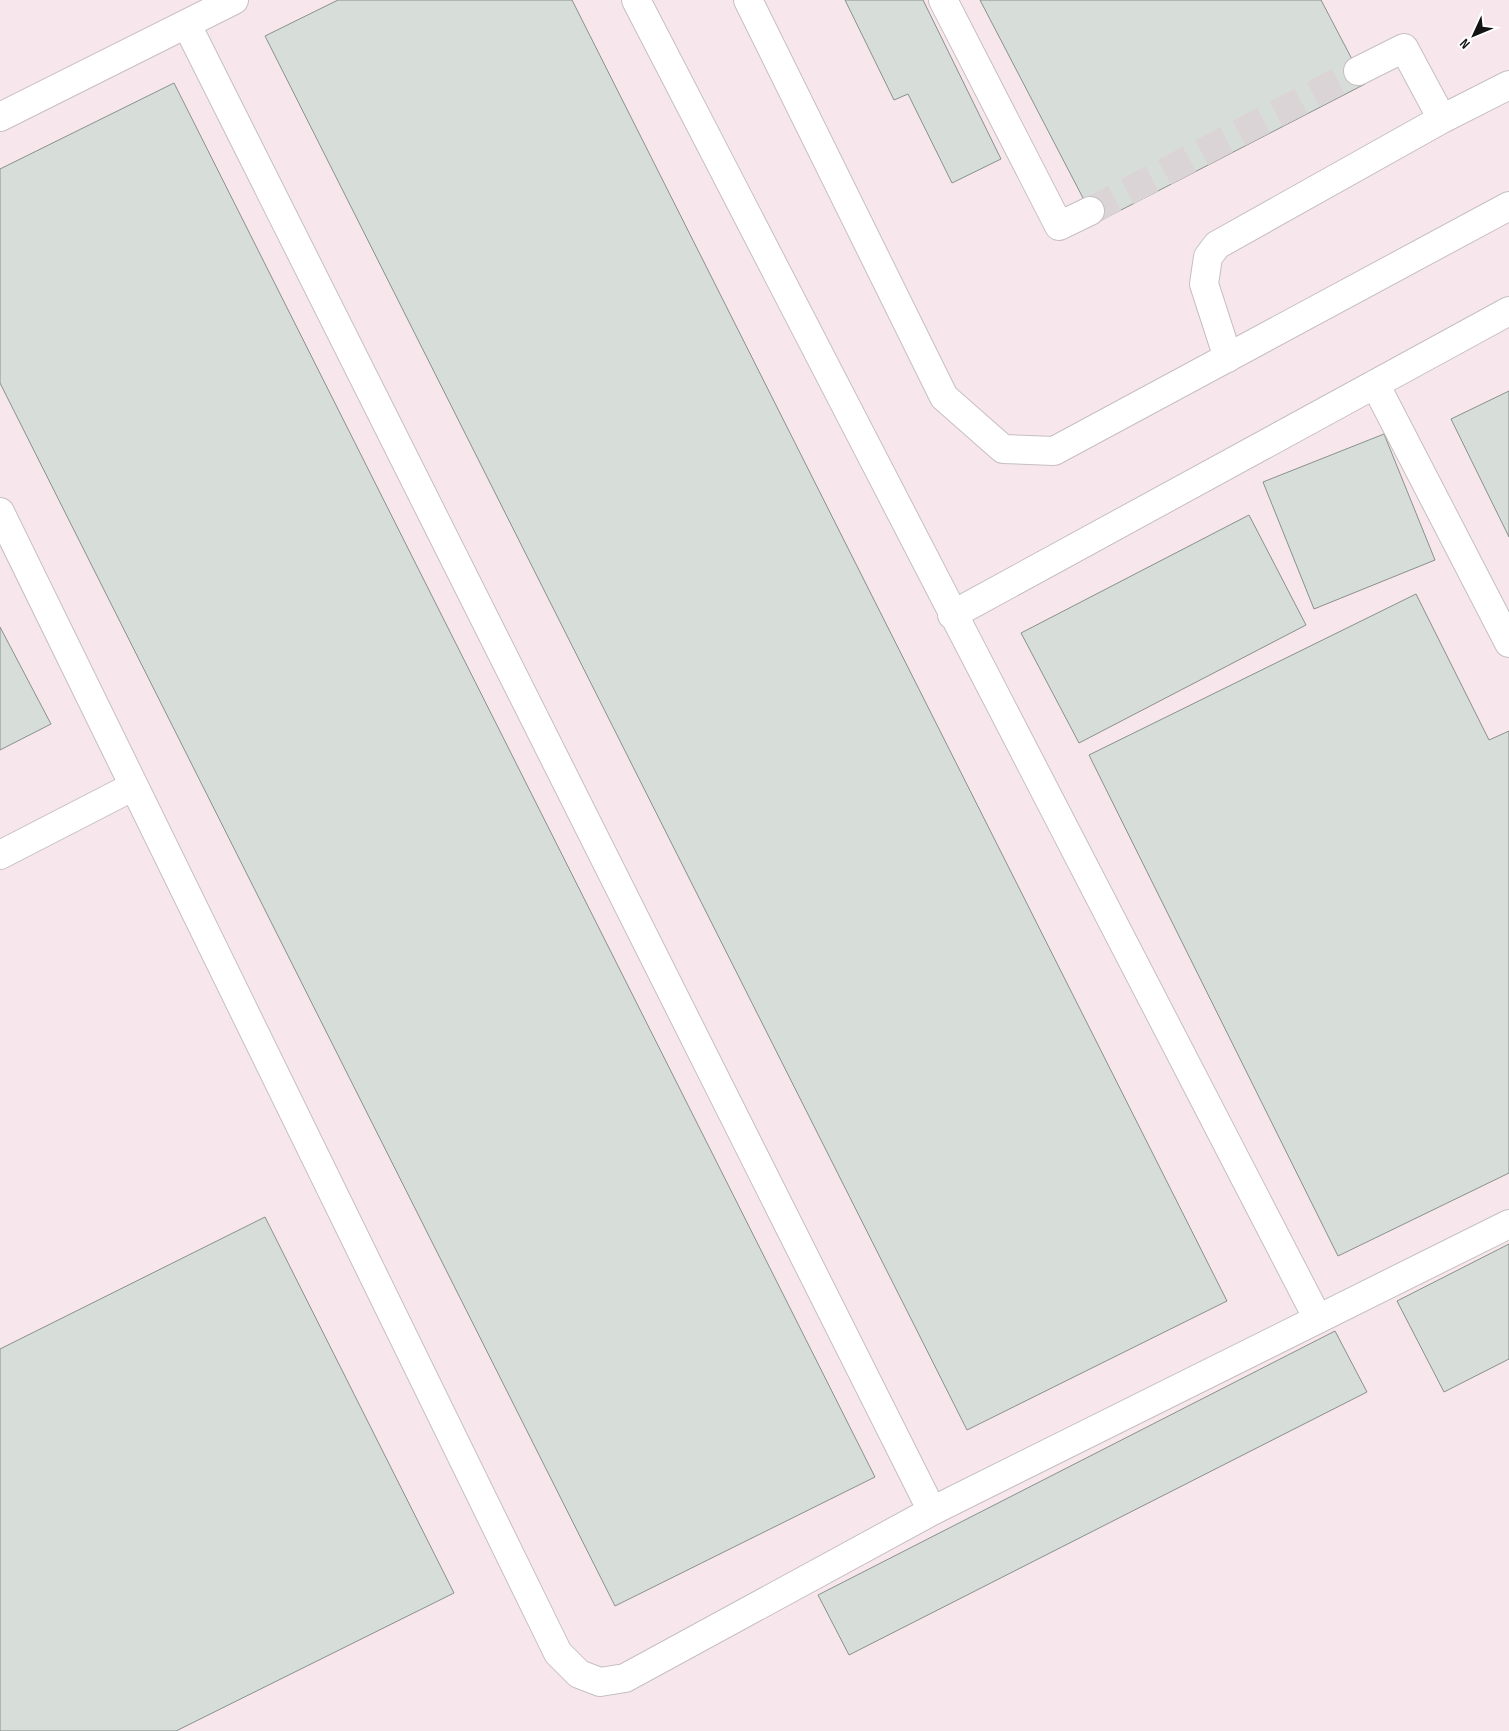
<svg xmlns="http://www.w3.org/2000/svg" width="1509" height="1731" font-family="'Sofia Sans Condensed',sans-serif">
  <rect width="100%" height="100%" fill="#fef6f9"/>
  <!-- built -->
  <path fill="#f7e7ec" d="M0,0h1509v1731h-1509z"/>
  <!-- building -->
  <path fill="#d7deda" stroke="#89908c" d="M338,0h234l655,1301 -260,129 -702,-1394z
    M845,0h78l78,159 -49,24 -44,-89 -14,6z
    M980,0h341l44,84 -269,139z
    M174,83l701,1394 -260,129 -615,-1223v-214z
    M1509,391v146l-58,-118z
    M1384,434l51,126 -121,49 -51,-127z
    M1249,515l57,110 -227,118 -58,-110z
    M1416,594l73,146 20,-9v442l-171,83 -249,-501z
    M0,627l51,97 -51,26z
    M265,1217l189,376 -278,138h-176v-382z
    M1509,1244v115l-65,33 -47,-91z
    M1335,1331l32,61 -518,263 -31,-60z"/>
  <g fill="none" stroke-linecap="round" stroke-linejoin="round">
    <!-- minor-tunnel -->
    <path stroke="#dbd4d6" stroke-width="28" stroke-dasharray="28 14" stroke-linecap="butt" d="M1090,211l268,-140"/>
    <defs>
      <path id="minor" d="M636,0l682,1319
        M748,0l196,397 59,52 51,2 455,-245
        M943,0l116,226 31,-15
        M187,25l745,1486
        M1358,71l46,-23 38,71
        M0,117l234,-117
        M1228,358l-24,-74 4,-27 9,-12 225,-126 67,-34
        M1375,384l134,259
        M0,512l558,1141 21,21 21,8 25,-4 307,-167 577,-287
        M952,615l557,-304
        M0,855l134,-69"/>
    </defs>
    <!-- minor casing -->
    <use href="#minor" stroke="#c6bfc1" stroke-width="30"/>
    <!-- minor -->
    <use href="#minor" stroke="#fff" stroke-width="28"/>
  </g>
  <!-- north arrow -->
  <g transform="translate(1474 35) rotate(226)" stroke="#ffffff" stroke-width="4" paint-order="stroke">
  <path d="M0-4L9 19L0 12L-9 19Z" fill="#151213"/>
  <text y="-8" font-size="14" font-weight="bold" text-anchor="middle" fill="#151213">N</text>
  </g>
</svg>
